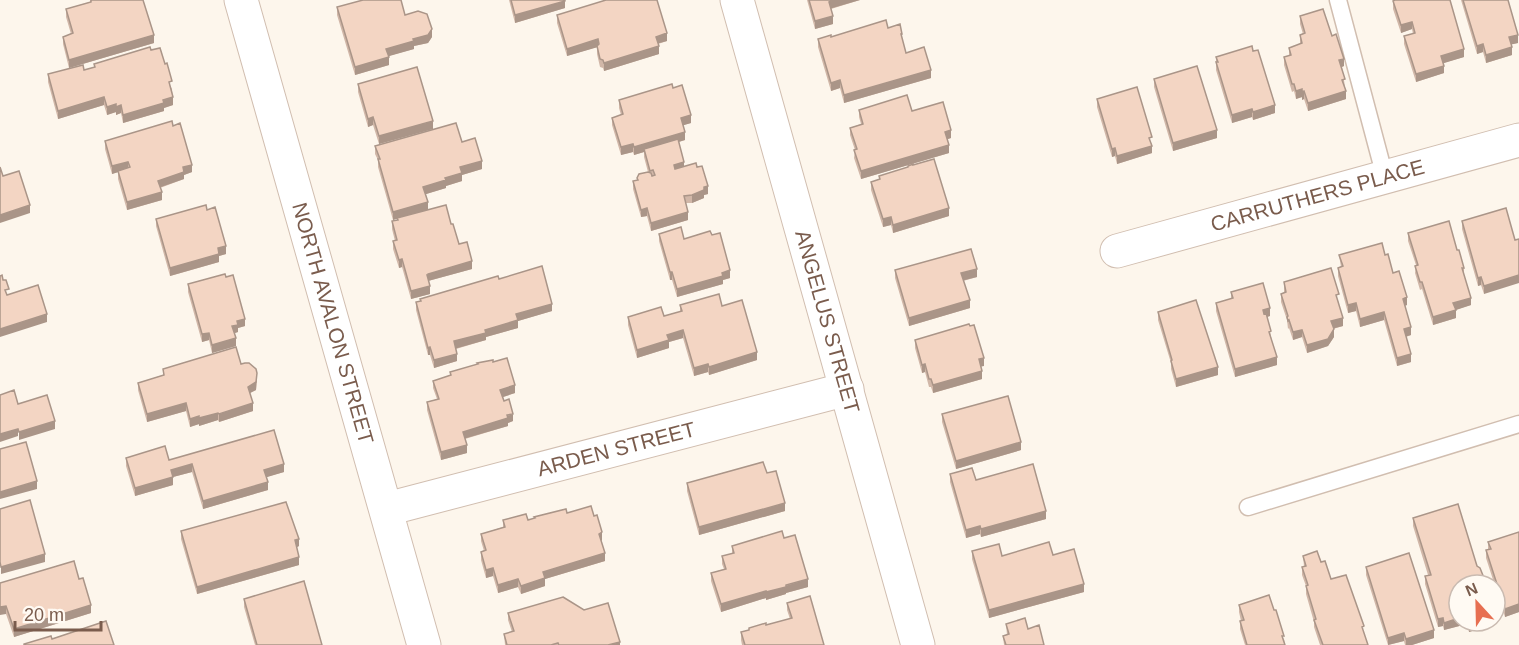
<svg xmlns="http://www.w3.org/2000/svg" width="1519" height="645" font-family="Helvetica,sans-serif">
  <rect width="100%" height="100%" fill="#fdf6ec"/>
  <g fill="none" stroke-linecap="round" stroke-linejoin="round">
    <defs>
      <path id="lane" d="M1338,0l47,177
        M1248,507l271,-83"/>
      <g id="street">
        <path id="s1" d="M241,0l183,645"/>
        <path id="s2" d="M737,0l181,645"/>
        <path id="s3" d="M1117,251l402,-111"/>
        <path id="s4" d="M387,509l460,-120"/>
      </g>
    </defs>
    <!-- lane casing -->
    <use href="#lane" stroke="#d1beb0" stroke-width="19"/>
    <!-- street casing -->
    <use href="#street" stroke="#d1beb0" stroke-width="35"/>
    <!-- lane -->
    <use href="#lane" stroke="#fff" stroke-width="16"/>
    <!-- street -->
    <use href="#street" stroke="#fff" stroke-width="33"/>
  </g>
  <!-- wall -->
  <path fill="#d1b7a8" d="M90,0l64,43 -85,25 -6,-24v-7l8,-3 -5,-17v-8l24,-7z
    M509,0h56v8l-50,15z
    M807,0h53l-29,9 2,15 -18,5z
    M1461,0h47l10,43 -6,1v11l-26,8 -3,-11 -6,2z
    M1393,1l71,56 -21,6 1,10 -28,9 -12,-38v-8l9,-2 -1,-5 -11,4 -8,-24z
    M337,7l68,8 27,22 -4,6 -14,3v3l-26,7 1,9 -34,10 -18,-60z
    M557,15l110,26 -9,3 1,10 -55,17 -1,-3 -3,-1 -3,-13v-7l-30,9 -10,-33z
    M1300,16l32,20 12,30 -2,1 3,20 1,12 -38,12 -4,-12 -2,1v-3l-6,2 -2,-8 -2,1 -8,-27v-8l5,-1v-8l11,-4v-9l3,-1 -3,-10z
    M888,28l14,12 4,13 25,25 -87,25 -4,-15 -9,3 -13,-44v-8z
    M151,50l21,39 1,16 -9,3v3l-41,12 -2,-10 -5,2v-3l-9,3 -3,-10 -46,14 -10,-37v-8l36,-4 10,-3v-3z
    M1216,57l59,56 -22,7 -1,-3 -20,6 -16,-53z
    M1154,79l63,59 -44,13 -19,-64z
    M358,84l75,45 -54,15 -6,-19 -5,2 -10,-35z
    M673,88l18,35 -8,2 2,15 -6,2 5,24 24,28 -4,1v3l-12,5h-6l2,17 -37,11 -4,-15 -6,1 -8,-28v-8l4,-1v-2l11,-6 -4,-15v-5l-10,3 -1,-3 -12,3 -9,-30v-7l9,-3 -2,-7v-8z
    M1097,99l55,45v9l-35,11 -2,-8 -3,1 -15,-50z
    M859,110l53,1 39,27 -4,1 2,14 -88,26 -7,-21 1,-8 -5,-15v-7l11,-4 -2,-7z
    M105,141l87,31 -8,3v4l-24,9 2,12 -35,10 -9,-31v-7l-6,2 -7,-25z
    M462,142l20,27 -20,6v6l-16,5v2l-20,6 2,16 23,14 8,20 13,25 -44,12 2,13 -19,5 -9,-32 -3,1 -6,-19v-8h2l-3,-12v-8l5,-1v-2l-4,2 -15,-53v-7l-3,-6v-8z
    M879,176l70,40 -56,17 -2,-8 -8,2 -12,-37v-8l8,-2z
    M207,210l19,44 -7,2v6l-49,14 -14,-50v-7z
    M1462,221l53,19 -31,54 -3,-9 -3,1 -16,-57z
    M1408,233l49,17 7,18v8l7,29 -16,5 1,8 -23,7 -11,-36 -2,1 -5,-17 1,-8 -8,-24z
    M659,234l25,5 46,39 -7,2v4l-46,13 -5,-17h-2l-11,-39z
    M1339,255h46l22,50 -2,1 6,29 -5,2 5,25 -14,4 -13,-46 -24,7 -4,-16 -8,2 -10,-37v-8l3,-1z
    M895,270l82,7 -14,4 7,27 -61,18 -14,-48z
    M499,279l53,32 -34,10v7l-32,9v3l-30,9 1,12 -23,7 -4,-13h-2l-12,-45v-8z
    M1284,282l55,20h-1l5,24 -10,3 1,8 -6,9 -21,7 -5,-16 -9,3 -4,-12 -1,1 -1,-9 -6,-18v-8l3,-1z
    M188,284l57,42 -7,2v4l-4,1 2,13 -24,7 -3,-13 -7,2 -14,-50z
    M1231,292l39,24 -3,1 10,48 -42,12 -19,-66v-8l15,-4z
    M680,305l42,1 35,54 -48,15 -1,-3 -14,4 -11,-38 -14,4v6l-32,10 -9,-33v-8l36,-1 16,-4z
    M1158,312l60,63 -42,12 -5,-18v-6l-13,-43z
    M915,340l69,26h-3l1,13 -49,14 -2,-6h-2l-4,-15 -3,1 -7,-25z
    M241,364l16,17 -1,9 -6,3 3,18 -34,11 -1,-2 -19,6v-2l-9,3 -4,-16 -39,11 -9,-32v-7l25,-8v-6z
    M450,372l65,21 -12,4 10,24 -5,2v3l-43,13 2,14 -26,7 -14,-50v-8l10,-3 -4,-11v-7l17,-6z
    M942,414l79,36 -65,19 -14,-47z
    M126,458l158,14 -18,5 2,13 -65,19 -11,-37 -19,5v8l-38,11 -9,-30z
    M950,474l26,6 70,39 -65,18 -1,-3 -14,4 -16,-56z
    M687,483l98,28 -86,24 -12,-44z
    M567,513l35,27 -1,1 4,20 -60,18v7l-24,8 -3,-7 -20,6 -5,-17 -7,2 -5,-18v-8l3,-1 -3,-10v-7l22,-7v-7h25z
    M1413,518l64,48 7,19 -25,36h26v6l-16,5 -2,-8 -23,6 -1,-4 -5,1 -13,-43v-8l3,-1 -15,-49z
    M181,531l118,15 -2,1 2,18 -102,29 -16,-55z
    M1519,532v80l-14,5 -19,-59v-8l2,-1v-7z
    M784,538l24,49 -22,6v1l-20,6v-2l-45,14 -10,-31v-8l13,-4 -2,-5v-8l10,-2v-8z
    M972,551l30,5 51,-1 31,37 -95,26 -17,-59z
    M1303,556l18,6 43,71 4,12h-48l-6,-18v-5l-8,-28v-8l-4,-11v-8l2,-1z
    M1366,567l68,71 -22,7h-7l-1,-4 -16,4 -22,-70z
    M79,579l12,34 -77,24 -8,-23 -6,-31z
    M244,599l78,46h-67l-11,-38z
    M787,603l37,42h-82l-1,-5v-8l49,-13 -3,-9z
    M1239,605l45,34 1,6h-40l-5,-16v-8h1l-2,-9z
    M508,613l112,32h-115l-1,-11 8,-2 -4,-12z
    M1006,624l38,21h-40l-1,-9 4,-1z"/>
  <!-- shaded-wall -->
  <path fill="#aa9588" d="M834,0h26l-31,9v-7z
    M565,1v7l-50,15v-8z
    M833,16v8l-18,5v-8z
    M1412,22v7l-11,4v-8z
    M432,29v8l-4,6 -14,3v3l-28,8v-8l27,-10z
    M667,33v8l-11,3v-7z
    M154,35v8l-85,25v-8z
    M1518,35v8l-9,2v-8z
    M598,39v8l-31,9v-7z
    M1483,44v8l-6,2v-8z
    M659,46v8l-55,17v-8z
    M1512,47v8l-26,8v-8z
    M1464,49v8l-23,7v-8z
    M389,57v8l-34,10v-8z
    M1344,59v7l-5,2v-8z
    M1444,66v7l-28,9v-8z
    M931,70v8l-87,25v-8z
    M840,80v8l-9,3v-8z
    M1302,89v8l-6,2v-8z
    M1304,91v8l-2,1v-8z
    M1346,91v8l-38,12v-8z
    M104,97v8l-46,14v-8z
    M173,97v8l-9,3v3l-41,12v-8z
    M116,104v8l-9,3v-8z
    M121,105v8l-5,2v-8z
    M1275,105v8l-22,7v-8z
    M1252,109v8l-20,6v-8z
    M691,115v8l-10,3v-8z
    M373,117v8l-5,2v-8z
    M433,121v8l-54,15v-8z
    M951,130v8l-6,2v-8z
    M1217,130v8l-44,13v-8z
    M685,132v8l-41,12v-3v3l-10,3v-8z
    M633,144v8l-12,3v-8z
    M949,145v8l-88,26v-8z
    M1152,146v7l-35,11v-8z
    M1115,148v8l-3,1v-8z
    M482,161v8l-20,6v6l-16,5v2l-23,7v-8l22,-9 15,-11z
    M128,162v7l-16,5v-8z
    M684,162v8l-10,3v-8z
    M192,165v7l-8,3v4l-26,9v-7l25,-14z
    M708,186v8l-4,1v3l-12,5v-8l12,-8z
    M162,192v8l-35,10v-8z
    M428,202v8l-35,10v-8z
    M30,205v8l-30,10v-8z
    M647,208v8l-6,1v-7z
    M949,208v8l-56,17v-8z
    M688,212v8l-37,11v-8z
    M891,217v8l-8,2v-8z
    M226,246v8l-7,2v6l-49,14v-8l48,-20z
    M402,259v8l-3,1v-8z
    M472,261v8l-44,12v-7z
    M977,269v8l-16,4v-8z
    M730,270v8l-7,2v4l-46,13v-8z
    M670,272h2v8h-2z
    M1519,275v8l-35,11v-8z
    M1481,277v8l-3,1v-8z
    M430,286v8l-19,5v-8z
    M1407,297v8l-4,1v-7z
    M1471,298v7l-18,6v-8z
    M970,300v8l-61,18v-8z
    M1356,303v8l-8,2v-8z
    M552,304v7l-34,10v7l-32,9v3l-32,9v-8l31,-11 31,-16z
    M1270,308v8l-7,2v-8z
    M1456,310v8l-23,7v-8z
    M1384,312v8l-24,7v-8z
    M47,314v8l-47,15v-8z
    M1343,318v8l-12,3v-8z
    M245,319v7l-7,2v4l-6,2v-8l5,-5z
    M1411,327v8l-7,2v-8z
    M1334,329v8l-6,9 -21,7v-8z
    M683,330v8l-14,4v6l-32,10v-8l30,-15z
    M1302,330v7l-9,3v-8z
    M209,333v7l-7,2v-8z
    M236,338v8l-24,7v-8z
    M430,347v8h-2v-7z
    M757,352v8l-48,15v-8z
    M457,354v7l-23,7v-8z
    M1411,354v8l-14,4v-8z
    M1277,357v8l-42,12v-8z
    M984,358v8l-5,1v-8z
    M708,364v8l-14,4v-8z
    M925,364v8l-3,1v-8z
    M1218,367v8l-42,12v-8z
    M982,371v8l-49,14v-8z
    M257,373l-1,17 -8,4v-7z
    M515,385v8l-15,5v-8z
    M186,403v8l-39,11v-8z
    M253,403v8l-34,11v-8z
    M218,413v7l-19,6v-8z
    M513,414v7l-5,2v3l-45,13v-7z
    M199,416v8l-9,3v-8z
    M55,421v8l-36,11v-8z
    M18,429v7l-18,6v-8z
    M1021,442v8l-65,19v-8z
    M467,445v8l-26,7v-8z
    M192,464v8l-19,5v8l-38,11v-8l36,-18z
    M284,464v8l-20,6v-8z
    M37,481v8l-37,10v-7z
    M268,482v8l-65,19v-8z
    M785,503v8l-86,24v-8z
    M1046,511v8l-65,18v-8z
    M980,526v8l-14,4v-8z
    M602,532v8l-3,2v-8z
    M299,539v7l-4,2v-8z
    M605,553v8l-60,18v7l-24,8v-8l22,-14z
    M45,554v8l-44,12v-7z
    M299,557v8l-102,29v-7z
    M493,568v8l-7,2v-8z
    M518,579v8l-20,6v-8z
    M808,579v8l-22,6v1l-20,6v-8z
    M1084,584v8l-95,26v-8z
    M766,591v7l-45,14v-8z
    M1519,604v8l-14,5v-8z
    M91,605v8l-77,24v-8z
    M6,606v8l-6,1v-8z
    M1443,618v8l-5,1v-8z
    M1459,618v3h8v3l-23,6v-7z
    M1480,621h5v6l-16,5v-8z
    M1434,630v8l-22,7h-6v-6z
    M1404,633v8l-16,4v-7z
    M620,642v3h-12z"/>
  <!-- building -->
  <path fill="#f3d5c3" stroke="#aa9588" stroke-width="1.5" d="M91,0h52l11,35 -85,25 -6,-23 10,-4 -7,-24 25,-7z
    M363,0h38l4,15 13,-4 9,3 5,15 -4,6 -15,4 1,2 -28,8 3,8 -34,10 -18,-60z
    M511,0h54v1l-50,14z
    M606,0h51l10,33 -11,4 3,9 -55,17 -1,-3 -3,-1 -3,-13 2,-2 -1,-5 -31,10 -10,-34z
    M809,0h25l-5,2 4,14 -18,5z
    M1395,0h55l14,49 -23,7 3,10 -28,8 -12,-38 11,-3 -3,-11 -11,3 -8,-24z
    M1463,0h45l10,35 -9,2 3,10 -26,8 -3,-11 -6,2z
    M1323,9l9,27 4,-2 8,25 -5,1 6,19 -3,1 4,11 -38,12 -4,-12 -2,1v-3l-6,2 -2,-7h-2l-8,-27 7,-2 -2,-7 13,-5 -2,-8 5,-2 -5,-17z
    M886,20l2,8 12,-4 2,10h-1l5,19 18,-6 7,23 -87,25 -4,-15 -9,3 -13,-44 13,-4v2z
    M1252,46l1,5 5,-1 17,55 -22,7 -1,-3 -20,6 -16,-53h2l-2,-5z
    M150,47l1,3 9,-2 5,16 2,-1 5,18 -3,1 4,15 -10,3 1,3 -41,12 -2,-10 -5,2v-3l-9,3 -3,-10 -46,14 -10,-37 35,-9 1,5 11,-3 -1,-3z
    M1197,66l20,64 -44,13 -19,-64z
    M417,67l16,54 -54,15 -6,-19 -5,2 -10,-35z
    M672,84l1,4 9,-3 9,30 -10,3 4,14 -51,15 -1,-3 -12,3 -9,-29 11,-4 -4,-14z
    M1137,87l15,50 -3,1 3,8 -35,10 -2,-8 -3,1 -15,-50z
    M907,95l5,16 31,-9 8,28 -6,2 4,13 -88,26 -7,-21 3,-1 -7,-21 13,-4 -4,-14z
    M172,121l1,5 7,-3 12,42 -9,2 1,5 -26,9 4,11 -35,10 -9,-31 12,-4 -2,-5 -16,4 -7,-25z
    M456,123l6,19 13,-4 7,23 -22,6 2,6 -17,5 1,2 -23,7 5,15 -35,10 -15,-53h2l-5,-13z
    M678,139l6,23 -10,3 1,4 21,-6 1,4 5,-1 6,20 -4,1v3l-12,5 -8,1 4,16 -37,11 -4,-15 -6,2 -8,-29 5,-1 -1,-2 2,-4 9,-2 3,1 1,3 3,-1 -2,-5 -3,1 -6,-22z
    M934,159l15,49 -56,17 -2,-8 -8,2 -12,-37 9,-3 -1,-3 29,-9v-1l5,-2v1z
    M0,167l3,9 16,-5 11,34 -30,10z
    M206,205l1,5 8,-3 11,39 -8,2 1,6 -49,14 -14,-49z
    M446,205l5,19h2l6,20 8,-2 5,19 -44,13v1h-1l3,11 -19,5 -9,-32 -3,1 -6,-19 4,-1 -5,-19 6,-1 -1,-2z
    M1506,208l9,32 4,-1v36l-35,11 -3,-9 -3,1 -16,-57z
    M1449,221l8,29h2l5,18h-2l9,30 -18,5 3,7 -23,7 -11,-35h-2l-5,-16 3,-1 -10,-32z
    M681,227l3,12 26,-8 2,4 8,-2 10,37 -8,3 1,3 -46,13 -5,-17h-2l-11,-38z
    M1382,243l3,12 3,-1 5,19 6,-2 8,26 -4,2 8,28 -7,2 7,25 -14,4 -13,-46 -24,7 -4,-16 -8,2 -10,-37 5,-2 -4,-11z
    M971,249l6,20 -16,4 9,27 -61,18 -14,-48z
    M542,266l10,38 -36,10 2,6 -33,10 1,3 -32,8 3,13 -23,6 -4,-13 -2,1 -12,-46 5,-1 -1,-2 78,-23 1,3z
    M1331,268l8,26 -3,1 7,23 -12,3 3,8 -6,10 -21,6 -5,-15 -9,2 -4,-12 -1,1 -1,-4 1,-1 -7,-22 5,-2 -2,-10z
    M225,274l1,3 7,-2 12,44 -8,2 1,4 -6,1 4,12 -24,7 -3,-12 -7,1 -14,-50z
    M2,275l1,5h3l3,9 -4,1 2,5 31,-10 9,29 -47,15v-53z
    M1263,283l7,25 -7,2 1,4 2,-1 5,18 -2,1 8,25 -42,12 -19,-66 17,-5 -2,-6z
    M719,294l3,12 20,-6 15,52 -48,15 -1,-3 -14,4 -11,-38 -16,5 2,5 -32,10 -9,-33 33,-10 3,9 18,-5 -2,-6z
    M1196,300l22,67 -42,12 -5,-18 1,-1 -14,-48z
    M969,324l1,2 4,-1 10,33 -5,1 3,12 -49,14 -2,-6h-2l-4,-15 -3,1 -7,-25z
    M236,347l5,17 4,-1h4l7,6 1,4 -1,9 -8,5 5,16 -34,11 -1,-1 -19,5v-2l-9,3 -4,-16 -39,11 -9,-31 26,-8 -1,-6z
    M507,358l8,27 -15,5 4,11 5,-2 4,15 -6,1 1,3 -45,14 4,13 -26,7 -14,-50 12,-3 -6,-18 18,-6 -1,-3 28,-8 -1,-1 16,-3v2z
    M14,390l4,14 29,-9 8,26 -36,11 -1,-3 -18,5v-39z
    M1008,396l13,46 -65,19 -14,-47z
    M274,430l10,34 -20,6 4,12 -65,19 -11,-37 -21,6 2,7 -38,11 -9,-30 39,-12 4,14z
    M26,442l11,39 -37,11v-43z
    M763,462l4,11 9,-2 9,32 -86,24 -12,-44z
    M1033,464l13,47 -65,18 -1,-3 -14,4 -16,-56 22,-6 4,12z
    M30,500l15,54 -44,13 -1,-5v-53z
    M286,502l13,37 -4,1 4,17 -102,30 -16,-56z
    M1458,504l19,62 3,2 4,10 -2,5v2h-23v33l-15,5 -1,-5 -5,1 -13,-43 6,-1 -18,-57z
    M591,506l3,10 3,-1 5,17 -3,2 6,19 -62,19 2,6 -24,8 -3,-7 -20,6 -5,-17 -7,2 -5,-18 5,-2 -5,-16 24,-7 -2,-7 23,-6 2,6 7,-2 -1,-1 32,-8 1,4z
    M782,531l2,7 11,-3 13,44 -22,6v2l-20,5v-1l-45,13 -10,-31 15,-4 -4,-13 12,-3 -2,-7z
    M1519,532v72l-14,5 -19,-59 5,-1 -3,-7z
    M1049,542l4,13 21,-6 10,35 -95,26 -17,-59 27,-7 3,12z
    M1317,551l4,11 4,-1 6,18 15,-4 18,51 -2,1 6,18h-45l-9,-25 2,-1 -10,-33 2,-1 -6,-18 4,-1 -3,-10z
    M1409,553l25,77 -28,9 -2,-6 -16,5 -22,-71z
    M74,561l5,18 4,-1 8,27 -77,24 -8,-23 -6,1v-24z
    M304,581l18,64h-65l-13,-46z
    M1269,595l5,15h2l8,26h-2l3,9h-38l-7,-24 4,-1 -5,-15z
    M810,596l14,49h-79l-4,-13 8,-2v-2l17,-5v2l26,-7 -5,-15z
    M563,597l21,13 24,-7 12,39 -12,3h-49l-1,-2 -7,2h-44l-3,-11 10,-3 -6,-18z
    M1025,618l3,11 11,-4 5,20h-38l-3,-9 6,-2 -3,-10z
    M106,621l8,24h-90v-1l27,-8 1,3z
    M1468,621h12l-11,3z"/>
  <g text-anchor="middle" stroke-width="4.5" stroke-linejoin="round" paint-order="stroke">
    <!-- street labels -->
    <g font-size="21" fill="#7a5c4d" stroke="#fffaf3">
      <text dy="7" stroke="none"><textPath href="#s3" startOffset="208">CARRUTHERS PLACE</textPath></text>
      <text dy="7" stroke="none"><textPath href="#s1" startOffset="336">NORTH AVALON STREET</textPath></text>
      <text dy="7" stroke="none"><textPath href="#s2" startOffset="334">ANGELUS STREET</textPath></text>
      <text dy="7" stroke="none"><textPath href="#s4" startOffset="237">ARDEN STREET</textPath></text>
    </g>
  </g>
  <!-- north arrow -->
  <g transform="translate(1477 603) rotate(338)"><circle r="28" fill="#fffaf3" stroke="#cabbb1" stroke-width="1.5"/>
  <path d="M0-4.5L10 22L0 15L-10 22Z" fill="#e76f51"/>
  <text y="-9" font-size="16" font-weight="bold" text-anchor="middle" fill="#7a5c4d">N</text>
  </g>
  <!-- scale -->
  <path d="M15 621v9h86v-9" fill="none" stroke="#7a5c4d" stroke-width="3"/>
  <text x="24" y="621" font-size="18" fill="#7a5c4d" stroke="#fffaf3" stroke-width="4.5" paint-order="stroke">20 m</text>
</svg>
